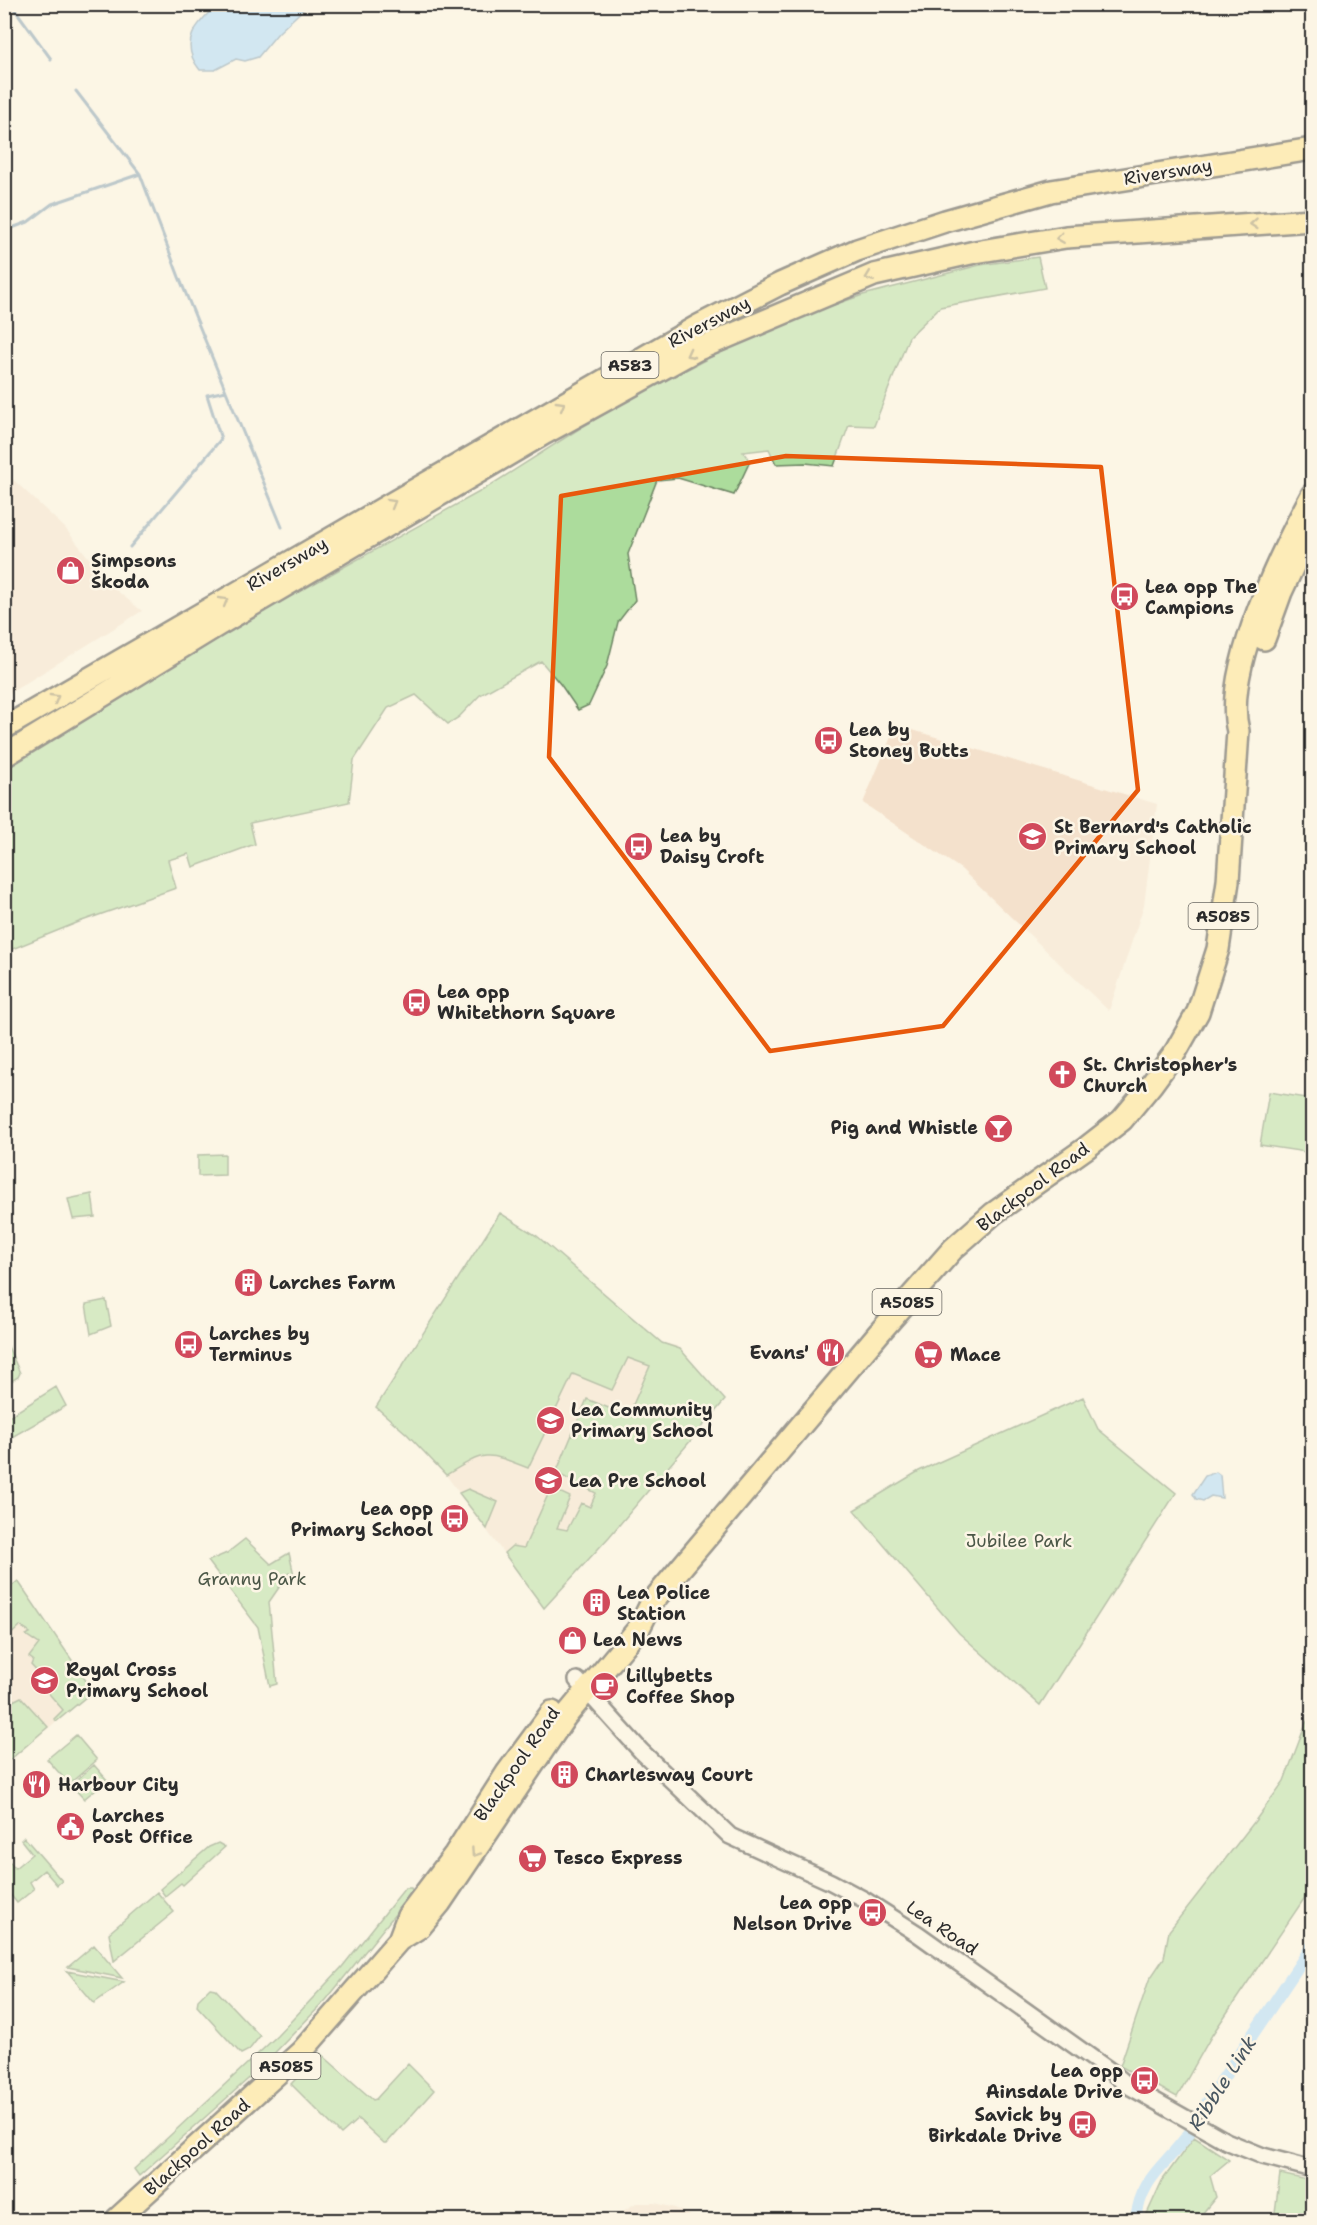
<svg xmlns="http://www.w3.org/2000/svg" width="1317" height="2225" font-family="'Shantell Sans',sans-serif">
  <rect width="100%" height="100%" fill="#fcf5e5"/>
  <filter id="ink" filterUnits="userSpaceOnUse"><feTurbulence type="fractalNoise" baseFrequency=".0167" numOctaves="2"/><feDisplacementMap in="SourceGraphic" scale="12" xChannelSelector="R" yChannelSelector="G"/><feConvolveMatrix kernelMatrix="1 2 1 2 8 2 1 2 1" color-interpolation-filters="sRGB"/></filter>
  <g filter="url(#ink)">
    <!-- built -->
    <path fill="#f4e1cc" d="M4,471l61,57 46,58 31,25 -137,85z
      M896,725l261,79 -13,101 -35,106 -148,-142 -98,-66z
      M500,1213l37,23 125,107 15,3 48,54 -116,137 -65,71 -98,-133 -39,-41 -31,-27z
      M18,1581l75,110 -88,73 -1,-173z
      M636,2203h19l20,5 23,12h-90z"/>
    <!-- green -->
    <path fill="#acdc9c" stroke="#6c8464" stroke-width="1.5" d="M1038,257l7,31 -105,19 -31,30 -35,89 -25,-1 -15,41 -29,-3 -29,1 -7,-15 -26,3 7,9 -16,34 -56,-17 -21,2 -29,74 7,46 -17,22 -11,44 -18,39 -11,5 -17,-25 -20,-24 -61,34 -21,22 -11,7 -32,-29 -28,13 -34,52 -5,42 -99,21 5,21 -62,23 -4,-13 -21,6 8,28 -97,34 -74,30v-182l236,-146 242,-134 99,-63 57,-33 99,-51 66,-28 59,-20 117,-30z
      M1269,1092l43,7v54l-52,-8z
      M225,1154v21l-27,1v-21z
      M92,1194l3,23 -22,2 -5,-20z
      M500,1213l37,23 125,107 18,6 45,51 -116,137 -65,71 -40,-55 8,-7 12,2 27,-60 19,9 -13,31 10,2 14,-27 9,4 6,-14 -40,-20 31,-74 41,17 22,-50 -22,-8 -16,32 -39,-16 -45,94c-43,-17 -42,-17 -82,7l-39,-41 -31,-27z
      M106,1300l5,26 -20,8 -5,-30z
      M5,1340l15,33 -2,4 -13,8z
      M56,1387l10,19 -61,35v-22z
      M1083,1397l15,32 78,64 -136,212 -81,-72 -105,-123 65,-39z
      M468,1489l30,13 -11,27 -28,-36z
      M245,1539l26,25 18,-11 5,22 -5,-2 -20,29 8,82 -7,2 -12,-59 -50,-66 19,-8z
      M18,1581l75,110 -36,30 -3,-2 9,-9 -25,-29 4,-4 -11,-12 2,-5 -4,-3 10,-13 -13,-9 4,-2 -10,-7 -15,14v-49z
      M21,1697l27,30 -43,37v-59z
      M1312,1714v173l-100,148 -35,62 -57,-31 29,-86 15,-22 5,-27 86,-110 29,-40 22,-58z
      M76,1735l21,25 -28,24 -22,-25z
      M94,1765l13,15 -23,19 -13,-14z
      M24,1837l38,44 -5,4 -13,-15 -14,12 4,7 -17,14 -12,-15v-21l5,-5 5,6 17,-14 -11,-14z
      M218,1843l7,4 -42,38 -2,-2 -16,13 -5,-7 49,-42z
      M405,1888h6l2,4 -87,108 -70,72 -117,104 -5,-7 143,-133 65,-69z
      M157,1892l17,20 -60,49 -5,-28z
      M94,1945l28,33 -54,-11z
      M67,1971l57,11 -30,21z
      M210,1988l5,1 45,47 -11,14 -8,4 -44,-48 1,-6z
      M320,2053l53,47 3,-1 32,-35 26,26 -47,53h-3l-26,-24 -17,15 -50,-50z
      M1194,2137l35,23 -19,16 6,21 -19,23h-50l-1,-4 16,-35z
      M1280,2174l32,7v39h-38z"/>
    <!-- water -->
    <path fill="#a0d5ff" stroke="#7191aa" stroke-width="1.5" d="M218,4h90v1l-30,28 -20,24 -13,4 -9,-2 -21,11h-15c-22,-27 -4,-46 18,-66z
      M1216,1472l4,3 2,23 -11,-2 -8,5 -7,-2 -3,-5 12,-18z"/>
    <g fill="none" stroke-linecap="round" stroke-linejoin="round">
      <!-- stream -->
      <path stroke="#7191aa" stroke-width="3" d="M11,4l40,55
        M76,91l64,83 39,103 103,250
        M4,231l24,-9 24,-18 88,-30
        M130,547l91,-108 -14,-44 19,-4"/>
      <!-- canal -->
      <path stroke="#a0d5ff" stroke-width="12" d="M1136,2220c4,-41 28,-53 51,-84 7,-8 11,-19 17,-29l108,-161"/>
      <defs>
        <path id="minor" d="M577,1680l64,71 89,85 101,46 32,17 55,35 195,139 14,12 99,56 37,15 49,13"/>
        <path id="highway" d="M1264,639l17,-47 31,-66
          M4,728l694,-402 82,-42 77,-34 88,-29 106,-30 261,-42
          M4,756l214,-131 327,-192 151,-83 178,-75 101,-23 91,-15 246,-17
          M399,1940l9,-24 47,-62 52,-81 45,-61
          M116,2220l186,-169 97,-111 21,-13 20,-24 125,-186 74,-89 13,-26 227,-269 74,-84 41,-36 92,-65 36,-28 29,-35 25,-34 22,-39 20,-63 10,-68 10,-150c-16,-60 45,-182 74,-236"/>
      </defs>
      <!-- minor casing -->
      <use href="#minor" stroke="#2b2b2b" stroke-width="20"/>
      <!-- highway casing -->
      <use href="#highway" stroke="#2b2b2b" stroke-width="26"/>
      <!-- minor -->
      <use href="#minor" stroke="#fcf5e5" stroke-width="15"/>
      <!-- highway -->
      <use href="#highway" stroke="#ffdf80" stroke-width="21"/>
    </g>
    <!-- one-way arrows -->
    <defs><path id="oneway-chevron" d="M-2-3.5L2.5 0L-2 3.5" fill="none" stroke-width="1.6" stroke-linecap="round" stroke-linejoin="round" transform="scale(1.5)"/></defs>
    <g stroke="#958556">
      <use href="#oneway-chevron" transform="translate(1254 224) rotate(176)"/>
      <use href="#oneway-chevron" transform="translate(1060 238) rotate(172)"/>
      <use href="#oneway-chevron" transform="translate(869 277) rotate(159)"/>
      <use href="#oneway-chevron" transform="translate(690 354) rotate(152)"/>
      <use href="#oneway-chevron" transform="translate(561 405) rotate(-30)"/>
      <use href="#oneway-chevron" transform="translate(392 503) rotate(-30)"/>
      <use href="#oneway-chevron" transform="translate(224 601) rotate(-30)"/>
      <use href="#oneway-chevron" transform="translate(55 698) rotate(-30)"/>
      <use href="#oneway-chevron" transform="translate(475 1853) rotate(124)"/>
    </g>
  </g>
  <!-- marked area -->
  <path d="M0 0H1317V2225H0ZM786,456l315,11 37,323 -195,236 -173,25 -221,-294 12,-261z" fill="#fcf5e5" fill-opacity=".55" fill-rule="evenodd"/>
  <path fill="none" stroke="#e8590c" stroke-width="4.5" stroke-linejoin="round" d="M786,456l315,11 37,323 -195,236 -173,25 -221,-294 12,-261z"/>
  <!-- icons -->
  <defs>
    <symbol id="shop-disc" viewBox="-11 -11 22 22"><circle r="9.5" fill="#d1495b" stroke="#fcf5e5"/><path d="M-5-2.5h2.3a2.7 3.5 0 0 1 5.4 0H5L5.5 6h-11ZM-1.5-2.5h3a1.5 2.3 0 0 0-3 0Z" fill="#fff"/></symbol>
    <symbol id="bus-disc" viewBox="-11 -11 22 22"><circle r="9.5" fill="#d1495b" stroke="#fcf5e5"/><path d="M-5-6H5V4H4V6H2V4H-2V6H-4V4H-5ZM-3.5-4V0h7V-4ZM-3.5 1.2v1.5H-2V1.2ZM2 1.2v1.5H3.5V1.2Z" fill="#fff"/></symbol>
    <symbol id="school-disc" viewBox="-11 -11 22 22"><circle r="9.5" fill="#d1495b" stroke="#fcf5e5"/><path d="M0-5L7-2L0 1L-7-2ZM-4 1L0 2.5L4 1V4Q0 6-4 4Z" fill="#fff"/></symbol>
    <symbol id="church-disc" viewBox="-11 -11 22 22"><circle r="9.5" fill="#d1495b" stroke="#fcf5e5"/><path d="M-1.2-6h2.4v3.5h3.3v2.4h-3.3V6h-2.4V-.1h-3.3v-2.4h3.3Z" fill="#fff"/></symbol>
    <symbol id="bar-disc" viewBox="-11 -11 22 22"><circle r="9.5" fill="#d1495b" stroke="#fcf5e5"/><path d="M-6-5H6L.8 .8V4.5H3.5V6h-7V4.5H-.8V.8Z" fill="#fff"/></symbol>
    <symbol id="building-disc" viewBox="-11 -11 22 22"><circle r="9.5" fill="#d1495b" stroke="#fcf5e5"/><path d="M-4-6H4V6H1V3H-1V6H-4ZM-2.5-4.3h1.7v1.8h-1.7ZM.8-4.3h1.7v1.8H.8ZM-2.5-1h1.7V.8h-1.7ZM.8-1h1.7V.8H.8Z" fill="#fff"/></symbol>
    <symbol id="restaurant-disc" viewBox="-11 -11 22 22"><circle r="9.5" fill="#d1495b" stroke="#fcf5e5"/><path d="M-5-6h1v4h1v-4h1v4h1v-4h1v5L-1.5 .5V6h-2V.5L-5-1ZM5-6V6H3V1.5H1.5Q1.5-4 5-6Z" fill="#fff"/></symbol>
    <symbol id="supermarket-disc" viewBox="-11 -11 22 22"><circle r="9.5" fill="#d1495b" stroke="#fcf5e5"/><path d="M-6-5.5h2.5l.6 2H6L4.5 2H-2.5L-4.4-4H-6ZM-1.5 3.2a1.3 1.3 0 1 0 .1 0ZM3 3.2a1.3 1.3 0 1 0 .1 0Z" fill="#fff"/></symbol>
    <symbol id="cafe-disc" viewBox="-11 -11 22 22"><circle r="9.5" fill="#d1495b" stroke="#fcf5e5"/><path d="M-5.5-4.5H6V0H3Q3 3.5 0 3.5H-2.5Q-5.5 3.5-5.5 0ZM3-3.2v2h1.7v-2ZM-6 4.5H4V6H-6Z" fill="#fff"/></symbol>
    <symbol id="civic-disc" viewBox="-11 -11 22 22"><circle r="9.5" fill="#d1495b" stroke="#fcf5e5"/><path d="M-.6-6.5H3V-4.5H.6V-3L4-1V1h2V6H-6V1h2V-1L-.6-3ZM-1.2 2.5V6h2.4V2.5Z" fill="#fff"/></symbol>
  </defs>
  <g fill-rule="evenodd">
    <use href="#shop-disc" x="54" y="554" width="33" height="33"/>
    <use href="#bus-disc" x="1108" y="580" width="33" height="33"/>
    <use href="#bus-disc" x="812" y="724" width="33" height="33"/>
    <use href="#school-disc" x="1016" y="820" width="33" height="33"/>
    <use href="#bus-disc" x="622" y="830" width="33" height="33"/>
    <use href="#bus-disc" x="400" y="986" width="33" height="33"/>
    <use href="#church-disc" x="1046" y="1058" width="33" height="33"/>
    <use href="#bar-disc" x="982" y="1112" width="33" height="33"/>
    <use href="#building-disc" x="232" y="1266" width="33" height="33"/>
    <use href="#bus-disc" x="172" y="1328" width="33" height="33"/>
    <use href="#restaurant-disc" x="814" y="1336" width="33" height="33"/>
    <use href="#supermarket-disc" x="912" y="1338" width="33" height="33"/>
    <use href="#school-disc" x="534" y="1404" width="33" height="33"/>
    <use href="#school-disc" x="532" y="1464" width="33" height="33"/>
    <use href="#bus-disc" x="438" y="1502" width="33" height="33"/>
    <use href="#building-disc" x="580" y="1586" width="33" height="33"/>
    <use href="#shop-disc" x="556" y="1624" width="33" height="33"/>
    <use href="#school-disc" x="28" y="1664" width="33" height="33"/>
    <use href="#cafe-disc" x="588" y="1670" width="33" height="33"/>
    <use href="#building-disc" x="548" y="1758" width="33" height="33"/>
    <use href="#restaurant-disc" x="20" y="1768" width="33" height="33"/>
    <use href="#civic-disc" x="54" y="1810" width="33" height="33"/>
    <use href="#supermarket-disc" x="516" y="1842" width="33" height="33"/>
    <use href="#bus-disc" x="856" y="1896" width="33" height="33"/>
    <use href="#bus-disc" x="1128" y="2064" width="33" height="33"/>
    <use href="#bus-disc" x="1066" y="2108" width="33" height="33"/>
  </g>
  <g text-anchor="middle" stroke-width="5" stroke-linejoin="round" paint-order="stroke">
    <!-- shield labels -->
    <g fill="#fcf5e5" stroke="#6a6863" stroke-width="1.5">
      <rect x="601.5" y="352" width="57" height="26" rx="4.5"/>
      <rect x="1188.5" y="903" width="69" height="26" rx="4.5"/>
      <rect x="872.5" y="1289" width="69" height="26" rx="4.5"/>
      <rect x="251.5" y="2053" width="69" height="26" rx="4.5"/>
    </g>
    <g font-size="16" font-weight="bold" fill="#2b2b2b">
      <text x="630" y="371">A583</text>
      <text x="1223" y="922">A5085</text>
      <text x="907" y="1308">A5085</text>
      <text x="286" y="2072">A5085</text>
    </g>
    <!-- street labels -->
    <g font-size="18" fill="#2b2b2b" stroke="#fcf5e5">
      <text transform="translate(1168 172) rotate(-9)" y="6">Riversway</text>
      <text transform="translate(709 322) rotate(-28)" y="6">Riversway</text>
      <text transform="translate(287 564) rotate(-30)" y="6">Riversway</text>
      <text transform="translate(1033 1187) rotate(-37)" y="6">Blackpool Road</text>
      <text transform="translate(517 1764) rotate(-55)" y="6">Blackpool Road</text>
      <text transform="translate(942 1928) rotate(34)" y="6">Lea Road</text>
      <text transform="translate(197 2147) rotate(-42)" y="6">Blackpool Road</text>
    </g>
    <!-- poi labels -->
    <g font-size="18" font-weight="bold" fill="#2b2b2b" stroke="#fcf5e5" text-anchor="start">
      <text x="91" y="567">Simpsons<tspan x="91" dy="21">Škoda</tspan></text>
      <text x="1145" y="593">Lea opp The<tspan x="1145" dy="21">Campions</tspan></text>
      <text x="849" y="736">Lea by<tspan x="849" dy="21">Stoney Butts</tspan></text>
      <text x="1054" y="833">St Bernard's Catholic<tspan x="1054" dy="21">Primary School</tspan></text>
      <text x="660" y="842">Lea by<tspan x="660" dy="21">Daisy Croft</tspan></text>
      <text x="437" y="998">Lea opp<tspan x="437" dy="21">Whitethorn Square</tspan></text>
      <text x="1083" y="1071">St. Christopher's<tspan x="1083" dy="21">Church</tspan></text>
      <text x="978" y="1134" text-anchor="end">Pig and Whistle</text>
      <text x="269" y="1289">Larches Farm</text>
      <text x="209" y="1340">Larches by<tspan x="209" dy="21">Terminus</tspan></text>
      <text x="809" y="1359" text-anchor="end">Evans'</text>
      <text x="950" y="1361">Mace</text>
      <text x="571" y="1416">Lea Community<tspan x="571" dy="21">Primary School</tspan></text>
      <text x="569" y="1487">Lea Pre School</text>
      <text x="433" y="1515" text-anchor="end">Lea opp<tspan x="433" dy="21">Primary School</tspan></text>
      <text x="617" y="1599">Lea Police<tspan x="617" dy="21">Station</tspan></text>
      <text x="593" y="1646">Lea News</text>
      <text x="66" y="1676">Royal Cross<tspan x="66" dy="21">Primary School</tspan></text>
      <text x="626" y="1682">Lillybetts<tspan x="626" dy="21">Coffee Shop</tspan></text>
      <text x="585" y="1781">Charlesway Court</text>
      <text x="58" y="1791">Harbour City</text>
      <text x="92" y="1822">Larches<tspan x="92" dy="21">Post Office</tspan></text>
      <text x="554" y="1864">Tesco Express</text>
      <text x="852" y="1909" text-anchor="end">Lea opp<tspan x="852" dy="21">Nelson Drive</tspan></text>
      <text x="1123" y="2077" text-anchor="end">Lea opp<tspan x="1123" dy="21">Ainsdale Drive</tspan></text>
      <text x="1062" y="2121" text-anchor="end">Savick by<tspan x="1062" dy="21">Birkdale Drive</tspan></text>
    </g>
    <!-- park labels -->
    <g font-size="18" fill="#4b5747" stroke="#fcf5e5">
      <text x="1019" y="1547">Jubilee Park</text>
      <text x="252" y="1585">Granny Park</text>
    </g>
    <!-- water labels -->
    <g font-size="20" font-style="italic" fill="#485660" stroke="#fcf5e5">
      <text transform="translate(1222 2083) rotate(-57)" y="7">Ribble Link</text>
    </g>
  </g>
  <!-- margin -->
  <rect width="1317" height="2225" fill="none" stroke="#fcf5e5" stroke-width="24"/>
  <rect x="12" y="12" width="1293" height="2201" fill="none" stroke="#2b2b2b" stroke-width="2" filter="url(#ink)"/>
</svg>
